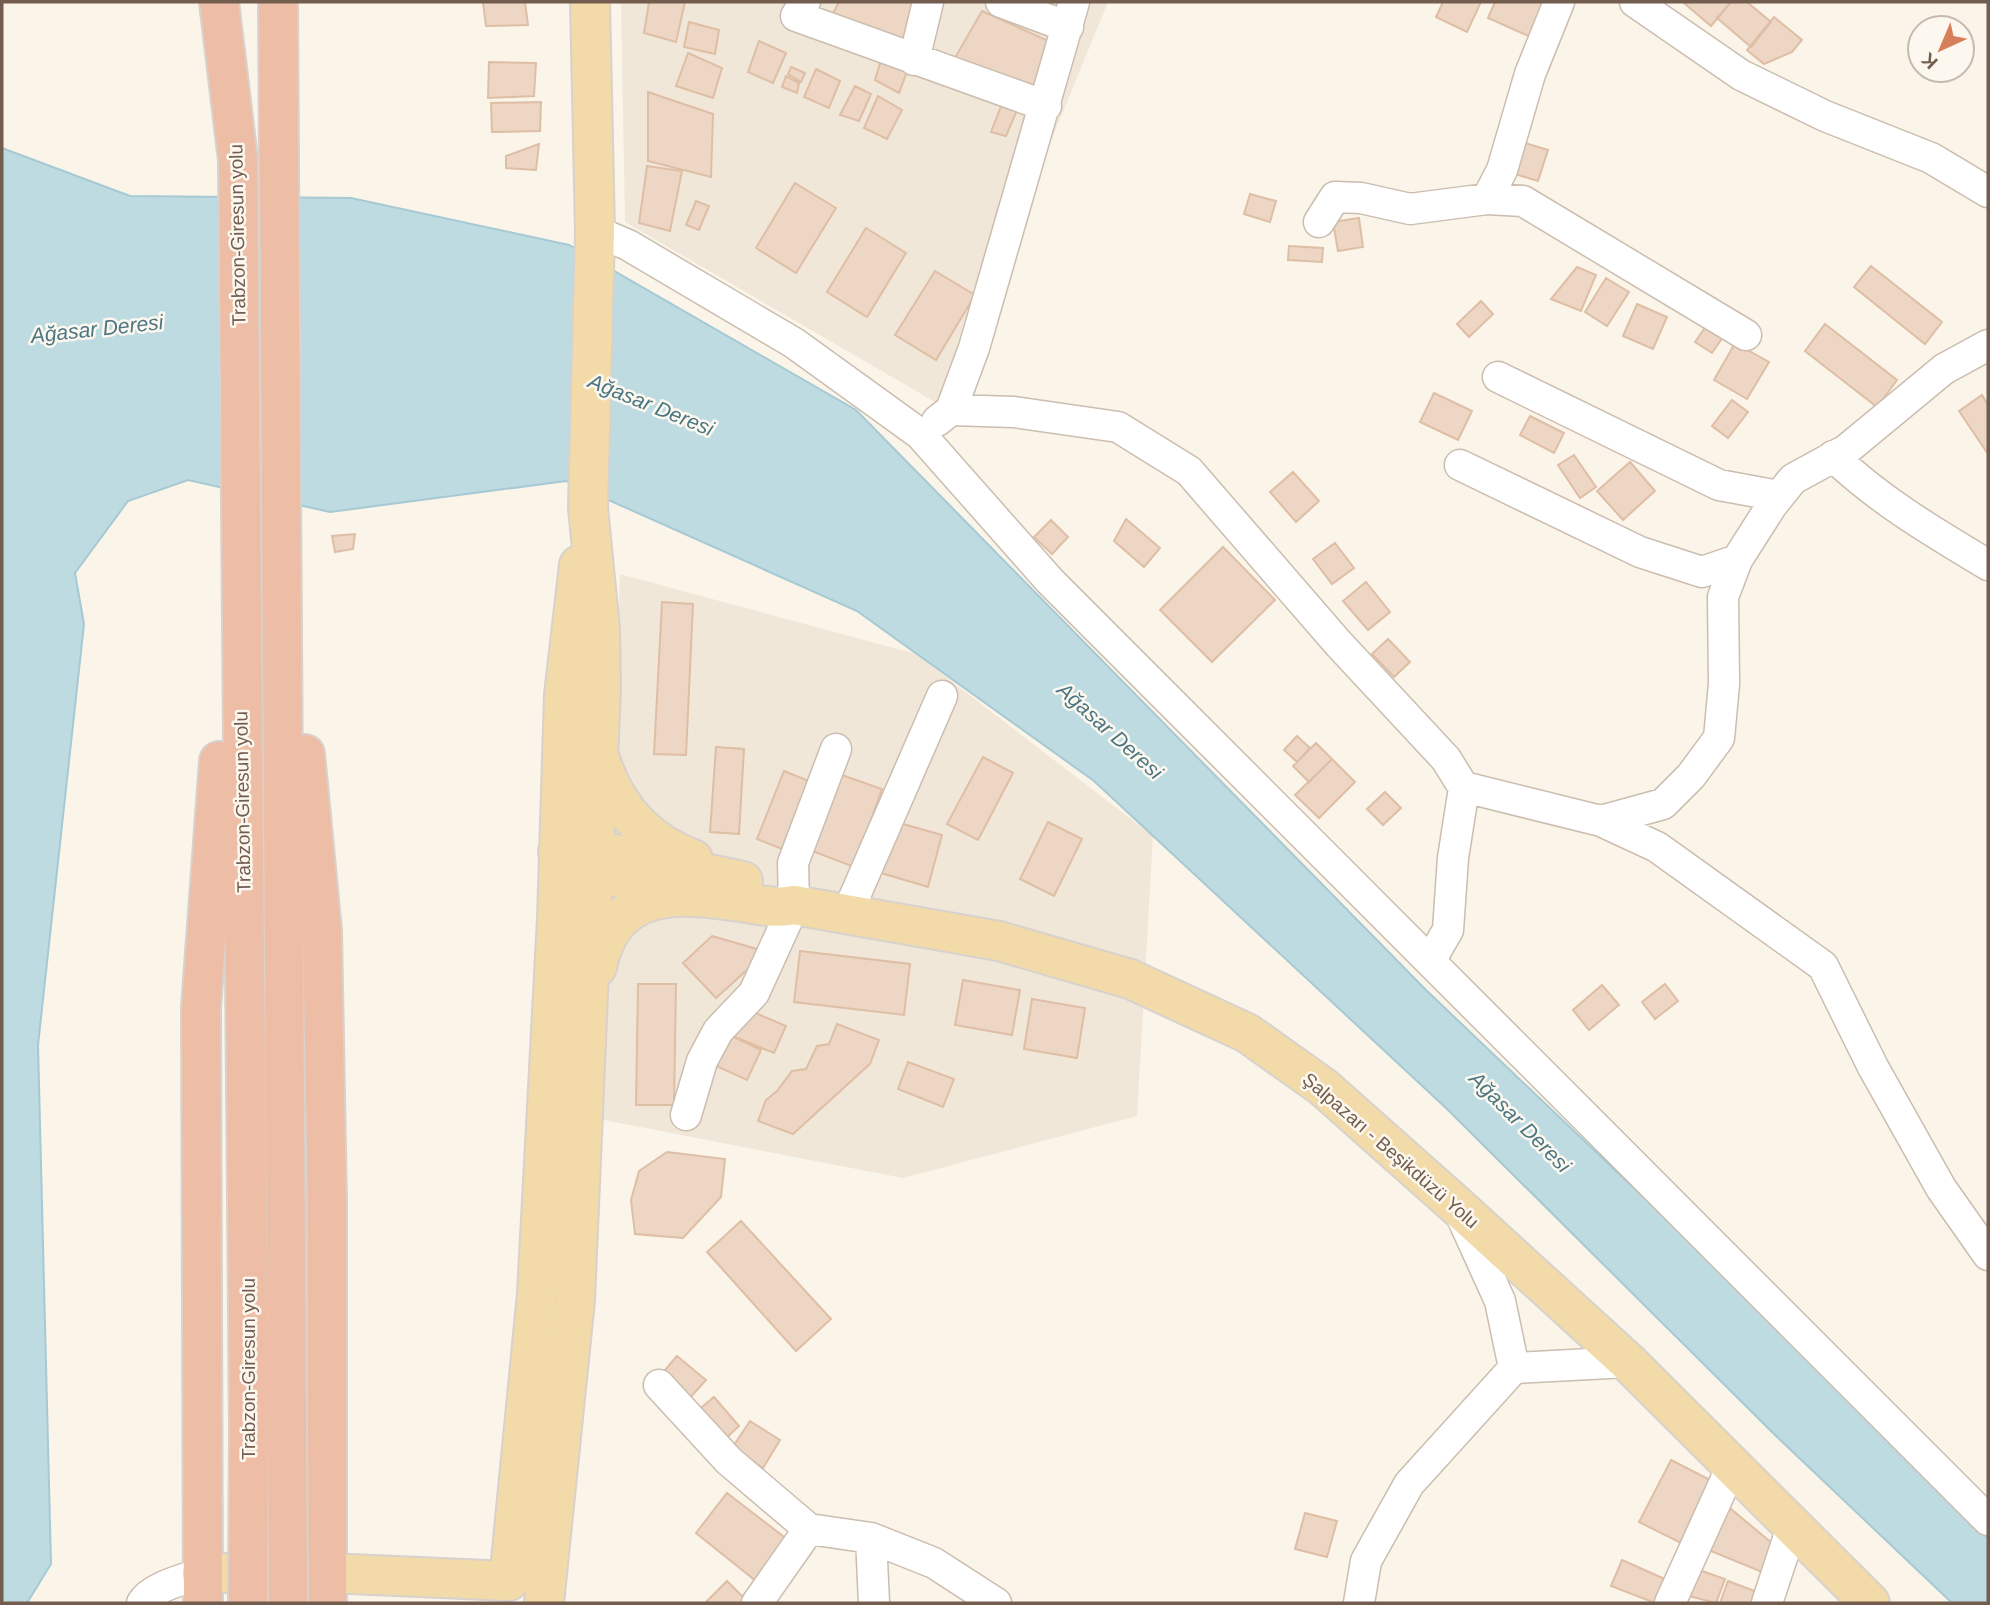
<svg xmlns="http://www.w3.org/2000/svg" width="1990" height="1605" font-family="Arial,sans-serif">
  <rect width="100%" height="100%" fill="#faf4e9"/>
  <!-- residential -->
  <path fill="#f1e7d8" d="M621,2h487l-166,404 -317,-184z
    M620,574l296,80 237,182 -16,280 -234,62 -304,-59z"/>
  <!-- water -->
  <path fill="#bfdbe2" stroke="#a6c9d3" stroke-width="2" d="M2,148l128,48 221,2 218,47 287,165 570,580 297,283 265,265v65h-36l-177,-168 -329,-327 -352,-327 -237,-170 -291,-130 -236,31 -142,-32 -60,21 -53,72 9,51 -46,421 13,519 -24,39h-25z"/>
  <!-- building -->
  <path fill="#edd6c3" stroke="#debea5" stroke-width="2" d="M483,2h42l3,23 -42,1z
    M649,2h36l-9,40 -32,-9z
    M839,2h81l-17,54 -74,-35z
    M1443,2h38l-14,30 -31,-15z
    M1495,2h52l-16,35 -43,-19z
    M1687,2h44l-20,24 -26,-22z
    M1731,2h16l24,20 -20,25 -34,-29z
    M982,11l73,33 -21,58 -82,-39z
    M1774,17l28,23 -10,12 -28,12 -17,-14z
    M689,22l30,8 -4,24 -31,-7z
    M759,41l27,12 -13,30 -25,-11z
    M884,50l27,11 -12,32 -24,-13z
    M688,53l34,15 -9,30 -37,-12z
    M489,62l47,1 -2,33 -46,2z
    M791,67l14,6 -4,9 -13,-8z
    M816,69l24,12 -11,27 -25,-11z
    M786,76l13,7 -2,10 -15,-6z
    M855,86l16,8 -12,27 -19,-6z
    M648,92l65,22 -2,63 -63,-16z
    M878,96l24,14 -15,29 -23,-11z
    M541,102l-1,29 -48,1 -1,-29z
    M1002,104l16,4 -12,28 -15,-4z
    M1525,143l23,7 -10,31 -23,-7z
    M539,144l-3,26 -30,-2v-12z
    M647,166l35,5 -12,60 -31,-8z
    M795,183l41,25 -40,65 -40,-25z
    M1250,194l26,7 -6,21 -26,-8z
    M696,201l13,5 -10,24 -13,-5z
    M1359,218l4,29 -25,4 -5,-29z
    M866,228l40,25 -39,64 -40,-25z
    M1289,246l34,2 -1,14 -34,-2z
    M1871,266l71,56 -17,22 -71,-57z
    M1577,267l19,8 -15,36 -30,-12z
    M935,271l40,24 -39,65 -41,-25z
    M1606,278l23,14 -22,34 -22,-14z
    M1481,301l12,13 -24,23 -12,-13z
    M1637,304l30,13 -14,32 -30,-13z
    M1825,324l72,56 -20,27 -72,-56z
    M1706,326l17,11 -11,16 -17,-11z
    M1735,343l34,19 -22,37 -33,-19z
    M1434,393l38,18 -14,29 -38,-18z
    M1982,395l6,10v49l-29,-43z
    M1732,400l16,12 -20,26 -16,-12z
    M1530,416l34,17 -10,20 -34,-18z
    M1574,455l22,32 -16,11 -22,-33z
    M1630,462l25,29 -32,29 -26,-29z
    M1293,472l26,29 -23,21 -26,-30z
    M1126,519l34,29 -16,19 -30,-26z
    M1051,520l17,17 -16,17 -18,-17z
    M355,534l-2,15 -18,3 -3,-16z
    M1335,543l19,25 -22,16 -19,-25z
    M1223,547l52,53 -63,62 -52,-52z
    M1366,582l24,30 -22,18 -25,-29z
    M662,602l31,2 -7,151 -32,-1z
    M1388,639l22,23 -16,15 -22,-23z
    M1297,736l13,12 -13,14 -13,-12z
    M1316,743l16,16 -23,23 -16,-16z
    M716,747l28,2 -5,85 -29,-2z
    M983,757l30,16 -35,67 -31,-16z
    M1332,759l23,23 -36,36 -24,-23z
    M784,771l30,12 -27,68 -30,-12z
    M839,774l43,15 -28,78 -42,-16z
    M1385,792l16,16 -18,17 -16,-16z
    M896,822l46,13 -14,52 -47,-14z
    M1048,822l34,17 -28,57 -34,-17z
    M712,936l55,16 -51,46 -33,-35z
    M800,951l110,13 -6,51 -110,-13z
    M963,980l57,10 -8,45 -57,-10z
    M638,984h38l-2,121h-38z
    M1665,984l13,17 -23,18 -13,-17z
    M1602,985l17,20 -30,25 -16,-20z
    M1032,999l53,9 -8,50 -53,-9z
    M746,1009l40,17 -12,27 -39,-16z
    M837,1024l42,16 -9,24 -77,70 -35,-13 8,-21 11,-9 15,-20 14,-2 11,-23 12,-2z
    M728,1034l33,16 -14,30 -33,-15z
    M908,1062l46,17 -11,28 -45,-18z
    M667,1152l58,7 -4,38 -38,41 -48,-4 -4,-34 8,-29z
    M741,1221l90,98 -35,32 -89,-99z
    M677,1356l29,24 -18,20 -28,-24z
    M714,1397l25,29 -16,15 -26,-30z
    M750,1421l30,19 -17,28 -31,-20z
    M1671,1460l43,22 -31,62 -44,-22z
    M727,1493l61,47 -32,41 -60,-48z
    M1725,1504l48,40 -11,28 -56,-23z
    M1305,1513l32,8 -10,36 -32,-8z
    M1622,1560l43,19 -10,24 -44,-17z
    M1699,1570l26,9 -9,24 -27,-7z
    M727,1581l18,18 -4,4h-32l-2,-2z
    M1728,1581l32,12 -4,10h-36z"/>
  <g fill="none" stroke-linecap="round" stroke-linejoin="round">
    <defs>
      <path id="minor" d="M805,2l-9,14 250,90
        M1001,2l67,25
        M1635,2l106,73 84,41 106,42 57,34
        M914,60l14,-58
        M1487,199l36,2 223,134
        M1319,222l16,-25 26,1 49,11 77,-10 15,-29 28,-96 29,-72
        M595,231l33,14 166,98 126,91 130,147 938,939
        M1498,377l221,108 60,11
        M951,410l63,2 104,15 71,44 149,172 108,116 18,29 -11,70 -5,72 -18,31
        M937,421l14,-11 23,-62 100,-346
        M1833,456c47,45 100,76 155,109
        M1460,465l180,87 62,20 35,-12
        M1464,787l137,34 62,-17 28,-28 28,-38 5,-54 -1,-87 14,-37 35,-55 21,-26 53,-29 98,-81 44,-24
        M1601,821l56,26 166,119 50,101 68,121 47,67
        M847,914l95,-218
        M686,1115l16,-54 16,-30 36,-38 40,-88 -1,-42 43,-114
        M1460,1213l40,88 14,67
        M659,1385l70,76 80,68 62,9 63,25 62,40
        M871,1538l3,65
        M142,1603c9,-16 43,-24 60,-30
        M757,1603l52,-74
        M1359,1603l7,-42 43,-77 105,-116 114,-6
        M1670,1603l62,-137
        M1767,1603l25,-76"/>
      <path id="major" d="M600,759c15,47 46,83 93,100
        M684,889l-109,-20 -17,-17 17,-5 17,2 151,32
        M597,967c16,-78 78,-75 143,-65 20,3 34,7 54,3l205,36 131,38 117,54 76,54 134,119 171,156 242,241
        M202,1573h126l181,8 28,-287 20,-375 7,-224 15,-130
        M544,1603l31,-303 26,-610 -1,-61 -12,-121 7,-277 -5,-229"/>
      <path id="highway" d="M219,2l19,158 11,1270
        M278,2l9,1425
        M305,754l17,177 5,273v399
        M203,1603l-2,-595 18,-247"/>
    </defs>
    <!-- minor casing -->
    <use href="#minor" stroke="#cbbdaf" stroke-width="33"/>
    <!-- major casing -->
    <use href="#major" stroke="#d8d2ce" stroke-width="42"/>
    <!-- highway casing -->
    <use href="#highway" stroke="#d8d2ce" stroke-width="42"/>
    <!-- minor -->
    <use href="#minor" stroke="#fff" stroke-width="30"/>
    <!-- major -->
    <use href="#major" stroke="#f2dba8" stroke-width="38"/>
    <!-- highway -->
    <use href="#highway" stroke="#eebda6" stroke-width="38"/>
    <defs>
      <path id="highway-bridge" d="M287,1427l1,176
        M248,1603l1,-173"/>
    </defs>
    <!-- highway-bridge casing -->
    <use href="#highway-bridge" stroke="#d8d2ce" stroke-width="42" stroke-linecap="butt"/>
    <!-- highway-bridge -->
    <use href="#highway-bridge" stroke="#eebda6" stroke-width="38"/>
  </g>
  <g text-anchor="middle" stroke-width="5" stroke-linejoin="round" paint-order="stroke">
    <!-- street labels -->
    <g font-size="19" fill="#725d4f" stroke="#fdf8ef">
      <text transform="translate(237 235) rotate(-91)" y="7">Trabzon-Giresun yolu</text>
      <text transform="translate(242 802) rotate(-91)" y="7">Trabzon-Giresun yolu</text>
      <text transform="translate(1391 1150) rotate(41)" y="7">Şalpazarı - Beşikdüzü Yolu</text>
      <text transform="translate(248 1369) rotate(-90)" y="7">Trabzon-Giresun yolu</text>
    </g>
    <!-- water labels -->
    <g font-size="21" font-style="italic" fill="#4b7683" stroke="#fdf8ef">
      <text transform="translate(97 329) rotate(-6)" y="7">Ağasar Deresi</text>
      <text transform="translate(651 405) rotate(22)" y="7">Ağasar Deresi</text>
      <text transform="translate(1110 731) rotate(42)" y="7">Ağasar Deresi</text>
      <text transform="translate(1520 1122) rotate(45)" y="7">Ağasar Deresi</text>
    </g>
  </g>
  <!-- border -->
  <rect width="1990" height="1605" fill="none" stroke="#725d4f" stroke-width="7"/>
  <!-- north arrow -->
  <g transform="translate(1941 49) rotate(224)"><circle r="33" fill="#fdf8ef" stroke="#c5baaf" stroke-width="2"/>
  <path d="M0-5L12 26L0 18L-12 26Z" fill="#d77e5a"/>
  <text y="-10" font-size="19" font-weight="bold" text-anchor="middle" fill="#725d4f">K</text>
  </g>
</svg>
